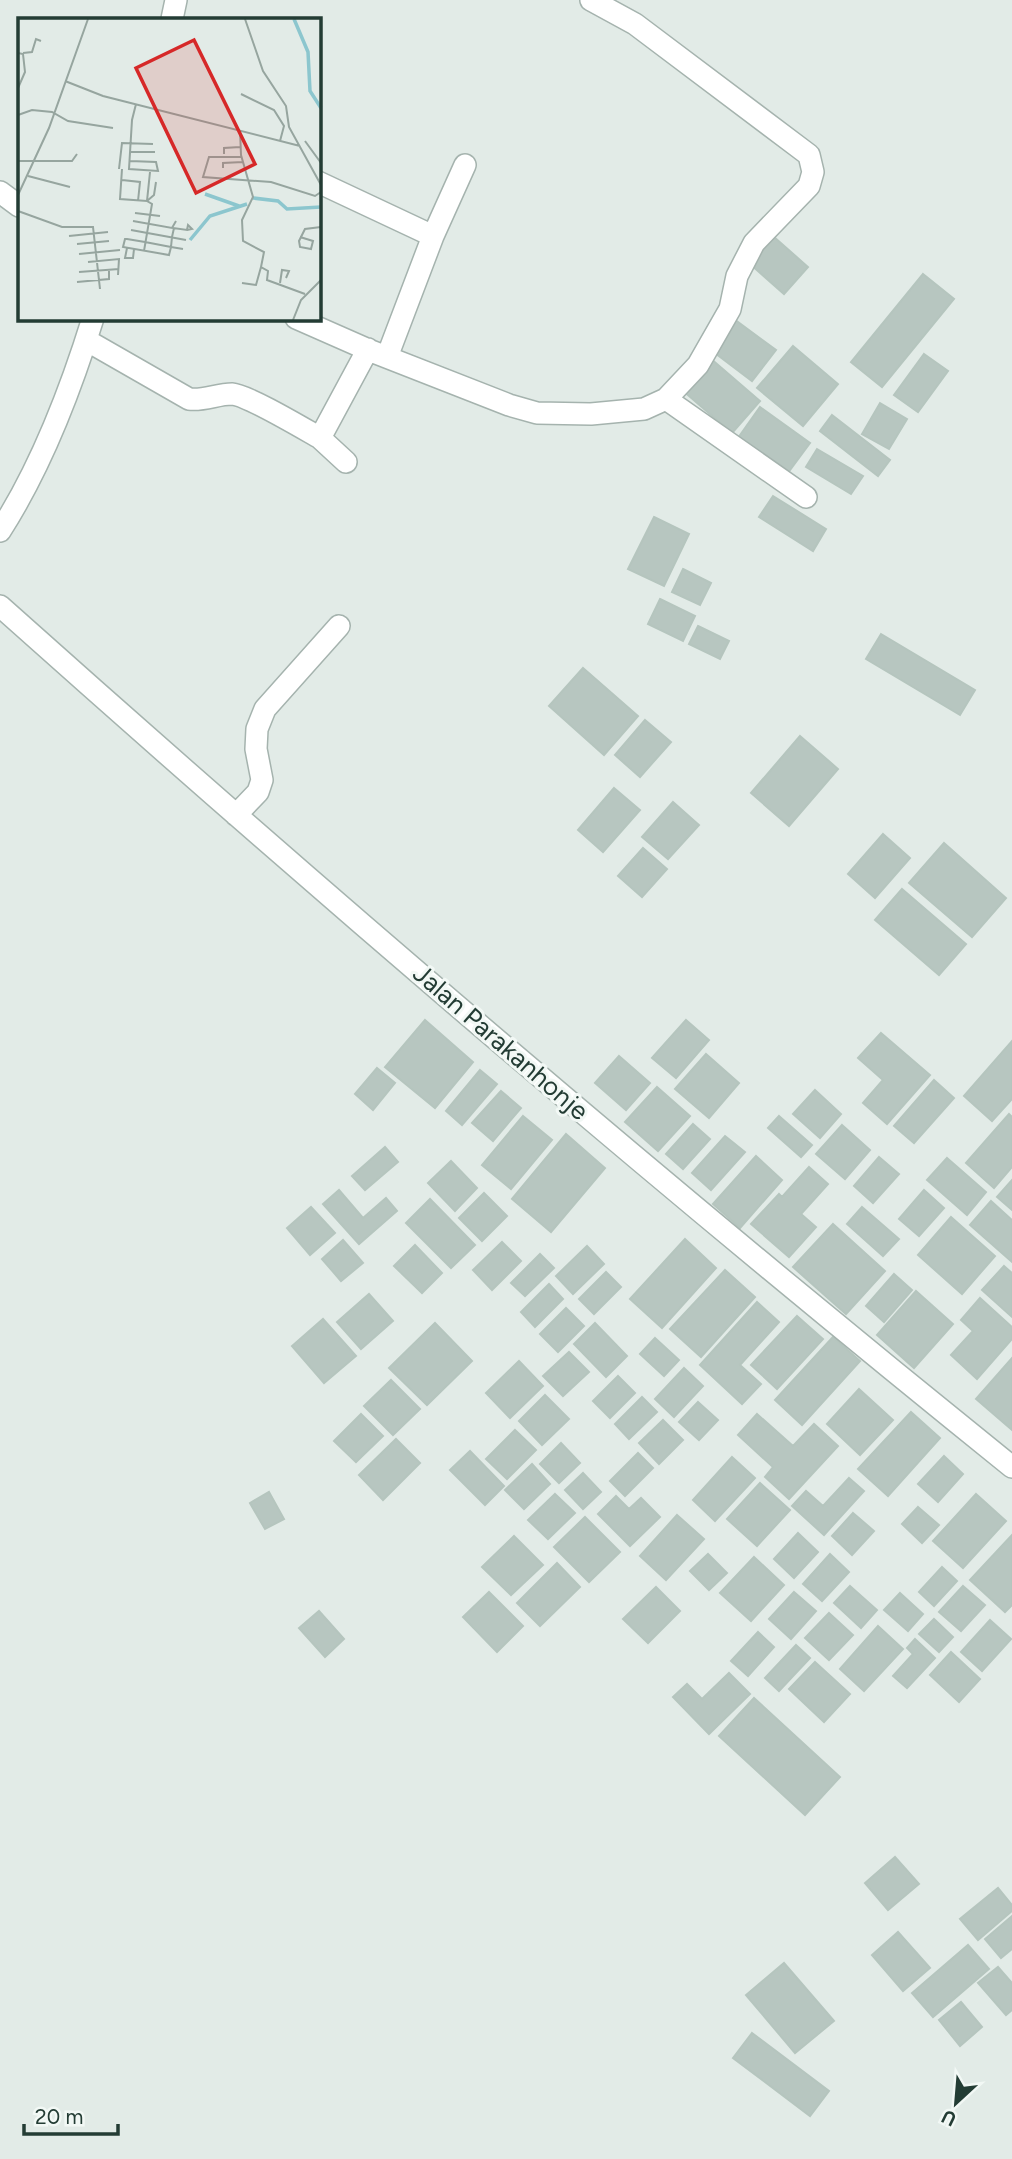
<svg xmlns="http://www.w3.org/2000/svg" width="1012" height="2159" font-family="Figtree,sans-serif">
  <rect width="100%" height="100%" fill="#e2ebe7"/>
  <!-- building -->
  <path fill="#b7c6c0" stroke="#b5c5be" stroke-width="2" d="M774,237l34,30 -24,27 -34,-30z
    M923,274l31,25 -72,88 -31,-25z
    M734,319l42,31 -24,31 -41,-31z
    M793,346l45,38 -35,42 -46,-38z
    M924,354l24,17 -30,41 -24,-17z
    M710,358l50,43 -28,32 -50,-43z
    M880,403l27,16 -18,30 -27,-15z
    M760,407l50,36 -23,31 -49,-36z
    M832,415l58,45 -12,16 -58,-45z
    M817,449l46,27 -12,18 -45,-27z
    M773,496l53,33 -13,22 -54,-34z
    M654,517l35,17 -25,52 -36,-17z
    M683,569l28,14 -11,22 -28,-13z
    M660,599l35,17 -12,25 -35,-17z
    M698,626l31,15 -9,18 -31,-15z
    M881,634l94,56 -15,25 -94,-56z
    M583,668l55,48 -34,39 -55,-49z
    M645,720l26,22 -31,35 -25,-22z
    M800,736l38,33 -49,57 -38,-33z
    M614,788l26,22 -37,42 -25,-22z
    M673,802l26,23 -31,34 -26,-22z
    M883,834l27,24 -35,40 -27,-24z
    M944,843l62,55 -34,39 -63,-54z
    M643,848l24,21 -25,28 -24,-21z
    M902,889l64,55 -27,31 -64,-55z
    M425,1020l48,42 -38,46 -50,-41z
    M686,1020l23,20 -33,38 -24,-20z
    M881,1033l49,42 -43,49 -24,-21 20,-23 -25,-22z
    M1012,1041v58l-20,22 -28,-25z
    M706,1054l33,29 -30,35 -34,-29z
    M619,1056l31,27 -24,27 -31,-27z
    M377,1068l18,15 -22,27 -18,-16z
    M480,1070l17,14 -35,41 -16,-14z
    M934,1080l20,18 -40,45 -20,-17z
    M657,1087l33,29 -32,35 -33,-29z
    M815,1090l26,24 -21,24 -27,-24z
    M501,1091l20,17 -28,33 -21,-18z
    M1009,1114l3,3v50l-18,21 -28,-25z
    M523,1116l29,24 -41,49 -29,-24z
    M779,1116l33,29 -11,12 -33,-29z
    M693,1124l17,15 -27,30 -17,-15z
    M842,1125l28,25 -25,29 -29,-25z
    M566,1134l39,34 -54,64 -39,-33z
    M725,1136l20,16 -34,38 -19,-17z
    M385,1147l13,15 -33,28 -13,-14z
    M756,1156l26,24 -42,48 -27,-24z
    M879,1157l20,17 -26,29 -19,-17z
    M947,1158l39,34 -19,23 -40,-35z
    M451,1161l26,27 -22,23 -27,-28z
    M809,1167l19,17 -27,30 15,13 -27,30 -38,-33 28,-30 3,3z
    M1012,1180v30l-15,-13z
    M339,1190l24,28 23,-20 11,13 -38,33 -36,-40z
    M924,1190l20,18 -25,28 -20,-17z
    M484,1193l23,23 -25,25 -23,-23z
    M430,1199l45,46 -24,23 -45,-45z
    M991,1201l21,19v42l-42,-37z
    M311,1207l24,26 -25,22 -23,-27z
    M862,1207l37,32 -16,17 -36,-32z
    M951,1217l44,39 -33,38 -44,-39z
    M833,1224l52,47 -39,43 -53,-47z
    M685,1239l31,29 -54,60 -32,-29z
    M343,1240l20,23 -22,18 -19,-22z
    M502,1242l19,19 -29,29 -19,-20z
    M415,1245l27,28 -20,20 -28,-27z
    M587,1246l17,18 -31,30 -17,-18z
    M540,1254l14,14 -29,28 -14,-13z
    M1004,1266l8,7v44l-30,-27z
    M725,1270l30,27 -54,60 -31,-28z
    M606,1272l15,15 -27,27 -15,-15z
    M894,1274l18,16 -28,32 -18,-16z
    M549,1284l14,15 -28,28 -14,-15z
    M916,1291l37,33 -39,44 -37,-33z
    M369,1294l24,27 -32,28 -24,-27z
    M980,1298l32,29v12l-35,40 -26,-24 22,-24 -12,-11z
    M757,1302l22,20 -39,43 21,19 -19,20 -42,-39z
    M566,1308l18,18 -26,26 -18,-18z
    M797,1316l26,23 -46,50 -26,-24z
    M323,1319l33,37 -32,27 -32,-37z
    M435,1323l37,38 -45,44 -38,-37z
    M595,1323l32,33 -21,21 -32,-33z
    M833,1337l27,24 -58,64 -27,-25z
    M655,1338l24,22 -15,16 -24,-22z
    M569,1352l20,20 -26,24 -20,-20z
    M1012,1358v72l-36,-31z
    M519,1361l24,25 -33,32 -24,-25z
    M684,1368l19,18 -29,31 -19,-18z
    M618,1376l17,17 -25,25 -17,-17z
    M391,1380l29,29 -27,26 -29,-29z
    M859,1389l34,31 -33,35 -33,-31z
    M545,1395l24,24 -27,26 -23,-24z
    M642,1397l15,15 -28,27 -14,-15z
    M698,1402l20,18 -19,20 -20,-18z
    M911,1412l29,26 -52,58 -30,-27z
    M361,1414l22,22 -27,26 -22,-21z
    M757,1414l36,32 21,-22 24,22 -49,53 -24,-22 8,-10 -35,-32z
    M663,1420l20,20 -24,24 -20,-21z
    M515,1430l21,20 -29,29 -21,-20z
    M396,1439l24,24 -37,37 -24,-25z
    M561,1443l19,20 -21,20 -19,-19z
    M470,1451l34,35 -19,19 -35,-35z
    M638,1453l15,15 -28,28 -15,-15z
    M944,1456l19,18 -25,28 -20,-18z
    M732,1457l23,21 -40,43 -22,-21z
    M532,1464l18,20 -26,25 -19,-19z
    M583,1473l18,19 -18,17 -18,-19z
    M849,1478l15,13 -40,44 -32,-29 14,-15 17,15z
    M760,1483l30,27 -33,36 -30,-27z
    M269,1492l15,27 -19,10 -15,-26z
    M555,1494l20,19 -27,26 -20,-19z
    M976,1494l30,27 -43,47 -30,-27z
    M616,1496l13,13 12,-11 19,19 -30,29 -32,-32z
    M918,1507l21,18 -17,18 -20,-19z
    M853,1513l21,18 -22,24 -20,-19z
    M677,1515l27,24 -38,41 -26,-24z
    M585,1517l35,35 -31,30 -35,-35z
    M798,1533l20,19 -24,26 -20,-19z
    M1012,1535v70l-7,7 -35,-32z
    M514,1536l29,29 -32,30 -29,-28z
    M708,1554l19,19 -18,17 -19,-19z
    M830,1554l19,18 -27,29 -19,-17z
    M754,1557l30,28 -33,36 -31,-28z
    M557,1563l23,24 -40,39 -23,-23z
    M942,1567l15,14 -23,25 -15,-14z
    M850,1586l27,24 -16,18 -27,-25z
    M963,1586l22,19 -24,26 -22,-19z
    M656,1587l24,24 -32,32 -25,-24z
    M489,1592l34,34 -26,26 -34,-35z
    M794,1592l22,19 -25,28 -22,-20z
    M900,1593l23,21 -15,17 -24,-21z
    M319,1611l25,28 -19,18 -26,-29z
    M829,1613l24,22 -24,25 -24,-22z
    M934,1619l19,18 -14,15 -20,-18z
    M990,1620l21,19 -29,32 -21,-19z
    M878,1626l25,23 -39,42 -24,-22z
    M758,1632l16,15 -26,29 -17,-15z
    M915,1639l20,19 -28,30 -14,-12 20,-22 -6,-6z
    M796,1645l14,13 -31,33 -14,-13z
    M951,1652l29,27 -21,23 -29,-27z
    M815,1662l35,32 -26,28 -35,-33z
    M729,1673l21,21 -41,40 -36,-37 14,-13 15,15z
    M754,1698l86,79 -35,38 -86,-79z
    M895,1857l24,27 -31,26 -23,-27z
    M998,1888l14,17v6l-34,29 -18,-21z
    M1012,1916v33l-11,9 -16,-19z
    M898,1932l32,36 -27,23 -31,-36z
    M968,1945l21,24 -56,48 -21,-24z
    M784,1963l50,58 -39,32 -49,-58z
    M998,1967l14,16v27l-6,5 -28,-32z
    M961,2002l21,25 -22,19 -21,-26z
    M752,2033l77,58 -19,25 -77,-58z"/>
  <g fill="none" stroke-linecap="round" stroke-linejoin="round">
    <defs>
      <path id="street" d="M172,19l4,-19
        M318,182l115,54 32,-71
        M0,192l19,14
        M296,318l75,33 138,54 28,8 54,1 53,-5 22,-10 32,-34 32,-56 7,-33 17,-33 55,-57 4,-14 -4,-17 -174,-131 -44,-24
        M86,340l103,59c15,2 28,-5 43,-5 15,1 72,35 88,44l48,-89
        M387,357l46,-121
        M666,399l140,98
        M320,438l26,24
        M0,531c40,-62 71,-142 93,-213
        M0,606c330,295 667,583 1012,861
        M236,815l22,-23 4,-12 -6,-31 1,-20 8,-20 74,-83"/>
    </defs>
    <!-- street casing -->
    <use href="#street" stroke="#a5b3ae" stroke-width="24"/>
    <!-- street -->
    <use href="#street" stroke="#fff" stroke-width="21"/>
  </g>
  <g text-anchor="middle" stroke-width="6" stroke-linejoin="round" paint-order="stroke">
    <!-- street labels -->
    <g font-size="26" fill="#233c34" stroke="#f2f8f5">
      <text transform="translate(501 1042) rotate(41)" y="9">Jalan Parakanhonje</text>
    </g>
  </g>
  <!-- overview -->
  <g transform="translate(18 18)">
    <rect width="303" height="303" fill="#e2ebe7"/>
    <path fill="none" stroke="#8cc6ce" stroke-width="3.5" d="M276,1l14,33 2,39 11,17M187,176l34,12M235,180l25,3 9,8 34,-2M172,222l20,-24 37,-12"/>
    <path fill="none" stroke="#96a59f" stroke-width="2" d="M227,1l18,52 23,35 3,21 32,58M0,35l5,1 2,18 -7,16M5,35l9,-1 4,-13 5,2M47,63l38,15 197,50M223,76l33,16 10,16 -4,15M0,97l14,-5 20,2 16,9 45,7M222,112l1,25 12,42 -11,23 1,21 21,11 -3,15 7,4 -1,9 38,14M287,123l16,22M112,134h25M206,136v-6l16,-1M224,139h-33l-6,20 68,5 44,14 6,-4M0,143h54l5,-7M112,143l26,1 2,9 -29,-2 3,-49 4,-16M205,150v-5l20,-1M101,151l3,-26 31,1M104,151l-2,30 27,2 7,-6 2,-13M10,158l42,11M104,162l18,2 -2,19M0,177l31,-67 39,-109M0,193l44,16h31l7,62M117,195l25,3M115,203l39,7 4,-7M155,210l14,2 1,-5 4,4 -5,1M156,210l-2,9 -1,10 -2,8 -46,-8 2,-8h2l18,3 26,5 12,2M113,212l55,10M51,218l39,-4M282,219l13,4 -2,8 -11,-2 -1,-6 6,-12 16,-2M59,226l32,-3M109,230l-2,10h8l1,-9M126,233l8,-47 -5,-3 3,-29M61,236l41,-4M70,244l31,-3 -1,16M61,254l40,-3M59,264l32,-3v-9M224,265l14,2 5,-18M262,265l2,-13 7,1 -3,7M275,302l8,-20 20,-20"/>
    <path fill="#d62828" fill-opacity="0.15" stroke="#d62828" stroke-width="3.5" d="M176,22l61,124 -59,29 -60,-125z"/>
    <rect width="303" height="303" fill="none" stroke="#233c34" stroke-width="3.5"/>
  </g>
  <!-- north arrow -->
  <g transform="translate(956 2103) rotate(206)" stroke="#f2f8f5" stroke-width="5" paint-order="stroke">
  <path d="M0-5L12 26L0 18L-12 26Z" fill="#233c34"/>
  <text y="-10" font-size="19" font-weight="bold" text-anchor="middle" fill="#233c34">U</text>
  </g>
  <!-- scale -->
  <path d="M24 2124v10h94v-10" fill="none" stroke="#233c34" stroke-width="3.5"/>
  <text x="35" y="2124" font-size="21" fill="#233c34" stroke="#f2f8f5" stroke-width="5" paint-order="stroke">20 m</text>
</svg>
